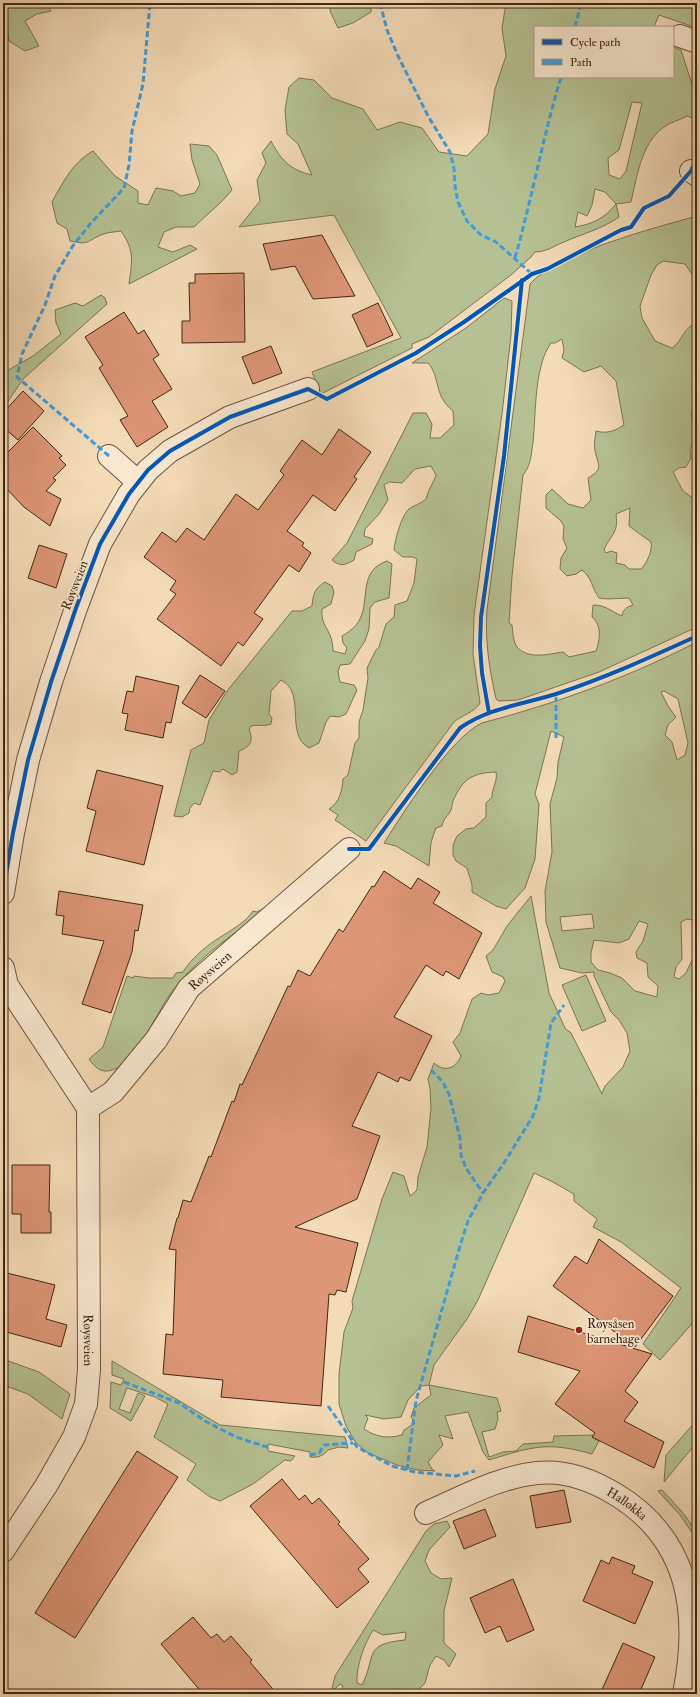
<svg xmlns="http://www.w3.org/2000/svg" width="700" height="1697" font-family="'IM FELL Double Pica',serif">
  <rect width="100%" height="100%" fill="#f4dbb7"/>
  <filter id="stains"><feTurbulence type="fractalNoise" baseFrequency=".005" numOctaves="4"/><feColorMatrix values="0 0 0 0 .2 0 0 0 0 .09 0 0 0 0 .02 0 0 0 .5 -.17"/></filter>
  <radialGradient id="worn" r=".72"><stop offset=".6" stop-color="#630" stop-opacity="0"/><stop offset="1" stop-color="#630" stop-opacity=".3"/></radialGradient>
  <!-- green -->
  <path fill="#b5c193" stroke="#7c7454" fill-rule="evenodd" d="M3,3h44l4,8 -14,3 -12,7 14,25 -14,5 -16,-10z
    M330,3h41v9l-18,11 -15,5 -8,-17z
    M506,3h191v25l-38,-13 -5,12h-119v50h138v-30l8,3 16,50v20l-10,-4c-7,4 -16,6 -23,11 -23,16 -27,50 -33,75l-15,2 3,13c-19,13 -35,16 -55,25 -10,4 -18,10 -29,10l-4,5 -20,18 -82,62 -17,7v4l-91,46 -9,-22 89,-34 -67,-123 -95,12 21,-26 -3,-21 9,-17 -4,-10 9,-12c10,19 19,29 41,34l-14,-31 -11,-10 -2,-24 4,-23 10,-9 15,2 18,18 31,11 14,21 23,-8 22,6 17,24 28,4 21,-22 7,-45 11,-33 -4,-28zM632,102l10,1 -16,68 -6,8 -11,-4 -1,-17 11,-8zM595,189l10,3 11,12c-11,14 -23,20 -41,23l3,-15 9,4 5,-11z
    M190,144l19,2 8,9 15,35c-11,14 -25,24 -38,37h-18l-12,5 -6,15 15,5 17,-7 7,4 -68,35c3,-23 6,-33 -8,-53 -6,1 -14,1 -20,4 -16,7 -11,10 -31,6l-3,-12 -10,-6 -5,-21c11,-20 21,-40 41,-51l22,25 23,15v12l10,2 8,-17 17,3 8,5 14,-3 5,-9 -8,-24z
    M697,216v65l-12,-17 -22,-3 -6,4 -6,10 -11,31 2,12 13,23 17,7c10,-6 12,-22 25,-25v50l-5,13 3,16 -4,12 3,11 3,4v7l-7,13 1,9 -5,9 -7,1 -6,4 10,19 11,8 3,-1v129l-98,45 -81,28 -19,1 -3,-2c-7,-32 -11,-57 -9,-89l43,-326c25,-30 127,-57 167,-68zM562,339l2,11 -2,8 22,14 17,-6 15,15 8,44c-9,6 -17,9 -28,6 -1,7 -2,13 -1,20 3,14 9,18 -7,27l3,22 -8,8 -15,-4 -16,-15 -6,6v13l15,13 3,5 -1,13 4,9 -6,10 -1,11 7,7 9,-2 6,-4c10,7 10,19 17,28 10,2 19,0 30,0l4,7c-6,2 -10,4 -11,11 -12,-5 -16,-11 -29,-11l-1,12c10,8 8,23 4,34l-27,6 -6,-5c-14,2 -35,8 -46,-5 -4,-6 -4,-15 -5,-22l-3,-2 3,-47 11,-101c8,-9 8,-21 10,-32 3,-29 1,-77 18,-100h4zM630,508l-1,18 22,16c2,8 -4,21 -10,27h-12l-4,-4 -9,-2 1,-10 -6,-2 -5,2 -2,-3c6,-15 15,-16 12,-36z
    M101,295l4,3 2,6 -84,75 -20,30v-36l30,-17 28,-22 -5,-11 -1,-13 20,-7 8,3z
    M504,298l8,3 -1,34 -9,79 -28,201 -1,39 7,49c-6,10 -18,12 -26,19l-88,119 -31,-21 3,-5 -9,-6c11,-7 13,-18 14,-30l5,-4 7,-32 4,-5v-16l4,-12 5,-32 -1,-10 9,-18 3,-3 7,-23 8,-7 1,-12 12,-4 7,-18 3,-24 -4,-2h-10l-9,-7c1,-10 7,-34 15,-41 5,-4 12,-5 17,-10 2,-9 7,-15 10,-24l-5,-9 -16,3 -13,14 -13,-1 -5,3 4,15 -9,14 -14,15 -1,7 9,3 -1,5 -16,8 -2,8c-8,5 -14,7 -22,0l15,-17 66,-130h13l6,11 -2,14h10l14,-13 -1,-14c-20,-16 -12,-33 -25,-48h-16l54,-35z
    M387,561l5,3 -3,34 -14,4 -5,6 -1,21 -4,12 -15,23 -10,1 -2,7 2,10 14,3 3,5 -11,24 -7,3 -9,-1 -4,6 -7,21 -10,5c-25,-14 -2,-55 -28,-68l-10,11 -2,23 3,4 -1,6c-7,3 -13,0 -20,2l-2,4c5,11 1,17 -10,21l-2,21 -5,3 -9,-6 -4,3 -6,-1 -13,34 -6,-2 -4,5 -1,5 -7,4 -8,-1 17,-66 13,-7 5,-23 18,-29 65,-80h10l10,-5c1,-12 3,-18 13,-24l7,4 2,6 -3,12 -9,5c-1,13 3,15 8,26 2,5 3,11 3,16l12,3 2,-6 -4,-5 -1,-7c7,-4 14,-9 18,-17 10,-20 -2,-48 27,-58z
    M697,642v242l-2,6 2,3v28l-10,-2 -6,3 1,37 -6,8 -2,10 5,2 7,-6 6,-13 5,1v357l-37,42 -17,-16 38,-56 -60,-46 -28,-15 4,-8 -23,-18v-7l-23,-13 -17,-8 -56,127 -11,19 -33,46 -5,20 68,13 4,13 -4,1 1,7 -3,10 -13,3 7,25 14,-5 13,-1 7,-7 30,-2 1,-6 39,-1 -1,2 7,4 -7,13c-46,-13 -60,-7 -103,6l-6,-8 -15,-40 -23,4 8,23 -14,-4 4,10 -15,17 4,7 3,2 -17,-1 -21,-5 -29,-12 -12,-10 -10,-17 -7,-22v-30l5,-42 9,-24 -1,-7 30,-102 11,-27 11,4 6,20 7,-6 1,-13 9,-30 4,-39 -1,-20 -2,-9 6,-16c11,10 22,5 27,-7l-8,-14 7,-9 12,-34 9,-6 7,2 11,-2 6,-12 -2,-4 -11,-5 -6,-16 7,-6 14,-24 24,-30 18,97 16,35 6,5 31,61 3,-8 18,-19 7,-16 -3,-18 -8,-13 -8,-8 -17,-36v-4l-12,1 -22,-5 -14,-46 -1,-31 7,-39 -2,-48 7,-26 1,-16 6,-25 -13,-6 -16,63 4,10 -4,55 -10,29 -19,21 -10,-3 -24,-14c1,-10 -3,-15 -5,-24l-11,-7 -3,-6v-10l4,-9 9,-7 8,-1 12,-11v-14l6,-6c0,-10 6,-16 4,-25 -23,1 -33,6 -43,29 -1,3 -1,8 -3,11 -4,6 -6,6 -8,14l-6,2 -5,14 -2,24 -33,-20 -12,-3c19,-30 67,-106 98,-120 75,-20 145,-45 215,-81zM664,691l14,8 10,44 -3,12 -8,5 -5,-18 -7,-7 3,-10 8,-8 -8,-11 -7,-14zM592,914l2,14 -32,3 -2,-14zM639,921l9,3 -5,17 -7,11 1,6 10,5 1,14 10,9 -1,11 -22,-6 -13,-13 -12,-5 -12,-3 -7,-8v-9l3,-13 25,3 10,-4zM429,1385l2,10 -17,13 -3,9 4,6 -11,7 -2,5c-14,4 -26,2 -38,-6l4,-11 -3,-3 19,4 17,-2 7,-17 13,-14z
    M270,905v3c-33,23 -72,49 -97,82 -14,19 -37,69 -56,78 -14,7 -21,1 -28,-9l14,-12 24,-71 6,2 1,-2 15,2h24l3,-5 7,-1c8,-13 23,-26 36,-34 12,-8 26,-15 34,-27l4,1z
    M586,975l20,46 -24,10 -20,-46z
    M3,1359l36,13 31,22 -8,25 -34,-25 -25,-9z
    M112,1361l108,64 125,12 3,11 -9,-1 -11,3c-5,6 -10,8 -18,7v-5l-42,-8v7l27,5 -4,5 -6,-1 -32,24 -33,17 -10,-4 -23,-17 9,-16 -42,-27 14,-33 -13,-7 -28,-9 -8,21 11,4 8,-20 7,3 -14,25 -21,-13 1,-26 10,3 3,-6 -12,-4z
    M697,1420v22l-33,40 2,-27z
    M662,1490c10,11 35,35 35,50l-17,-25 -22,-24z
    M447,1521l3,6 -21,23 -4,11 6,12 10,6 11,-1 -8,33v32l12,11 -7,13 -5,-7 -8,-4 -6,9 -5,18 -11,11h-23l-2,-4 -7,4h-42l3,-8 -3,-2 -9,9 4,-17 91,-145 8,-7zM373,1630l10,5 23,-3 -1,8c-43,4 -28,16 -43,45l-5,-2c-1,-17 7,-38 16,-53z"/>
  <!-- building -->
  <path fill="#dd9676" stroke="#422714" d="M322,235l33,61 -42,3 -18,-33 -24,4 -8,-26z
    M244,273l1,69 -63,1v-22h8l-1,-38h6v-9z
    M378,303l15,32 -26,12 -15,-32z
    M124,312l14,22 6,-4 15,25 -6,4 19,30 -20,12 16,26 -31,20 -17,-27 8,-4 -29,-48 4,-3 -18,-28z
    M271,346l11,27 -29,11 -11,-27z
    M23,391l21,20 -26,29 -15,-13v-14z
    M33,427l29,29 -3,2 7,7 -13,13 3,2 -10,11 15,8 -11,27 -26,-19 -21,-22v-28z
    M339,429l32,23 -17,25 3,2 -22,32 -22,-16 -26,36 17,12 -2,3 9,7 -12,19 -10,-7 -35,48 9,6 -20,27 -5,-4 -17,24 -64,-47 19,-25 -6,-4 6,-9 -32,-24 18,-25 14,10 11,-14 17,12 32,-46 22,16 26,-35 -4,-4 22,-31 20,15z
    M39,545l28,9 -11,34 -28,-10z
    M200,675l25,16 -19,27 -24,-15z
    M136,676l43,10 -8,37 -5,-1 -3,16 -38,-8 3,-16 -6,-1 5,-22 6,1z
    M97,770l66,16 -19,79 -58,-14 10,-40 -9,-3z
    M384,871l27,18 7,-11 22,14 -7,11 49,30 -23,46 -13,-8 -3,5 -17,-11 -32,52 38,19 -22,45 -10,-4 -2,5 -20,-10 -26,54 28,10 -23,63 -62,28 63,16 -12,49 -9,-2 -2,5 -6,-1 -8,112 -100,-9 2,-17 -60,-6 3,-40 7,1 3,-85 -7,-1 8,-31h1l5,-18 8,2 18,-46 2,1 21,-56 2,1 6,-18 2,1 46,-99 2,1 8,-17 12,6 29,-47 4,3 29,-46 2,1z
    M59,891l84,14 -5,26 -3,-1 -3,22 -21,61 -29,-9 22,-63 -42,-7 2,-18 -8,-1z
    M12,1165h38l-1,47h2v21h-30v-19h-9z
    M599,1239l74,57 -38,51 -82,-61 22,-30 12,8z
    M3,1272l52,13 -9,34 21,6 -6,22 -58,-16z
    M528,1316l124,38 -27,37 13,11 -14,19 40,21 -10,26 -62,-31 3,-4 -40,-29 25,-33 -62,-19z
    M137,1451l41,26 -103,161 -40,-25z
    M282,1479l17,21 6,-5 7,9 7,-6 21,24 -2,2 31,35 -11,10 11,13 -32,26 -87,-102z
    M564,1490l7,32 -35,6 -6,-32z
    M485,1509l11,27 -32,13 -11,-28z
    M612,1557l23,9 -3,7 21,9 -18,42 -52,-23 18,-41 8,4z
    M513,1579l21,51 -27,12 -7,-16 -15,7 -15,-35z
    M193,1617l18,21 6,-4 7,8 7,-6 21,24 -2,2 27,32h-74l-42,-50z
    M623,1643l32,14 -16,37h-39z"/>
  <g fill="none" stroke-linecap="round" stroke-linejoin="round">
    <defs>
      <g id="minor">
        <path d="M680,36l17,6"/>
        <path d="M691,171l6,4"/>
        <path d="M109,456l29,26"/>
        <path d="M3,893l10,-60 15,-73 23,-78 25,-74 24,-64 29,-50 19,-24 22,-19 60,-34 78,-28"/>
        <path id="s1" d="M3,968l4,17 81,123 1,261 -3,35 -12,33 -28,49 -43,65"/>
        <path id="s2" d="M88,1108l25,-16 43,-52 33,-52 160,-139"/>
        <path id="s3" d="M426,1513c35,-15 72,-36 111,-40 27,-3 55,7 78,21 75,45 85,119 69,200"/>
      </g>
    </defs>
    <!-- minor casing -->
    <use href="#minor" stroke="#6e543d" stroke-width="24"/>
    <!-- minor -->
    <use href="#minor" stroke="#f8e8d0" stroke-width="22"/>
    <!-- quiet -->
    <path stroke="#3f9cde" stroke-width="3" stroke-dasharray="6 3" stroke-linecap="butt" d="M380,3l7,27 11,26 30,60 22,36 4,16 1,18 3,16 9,19 14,14 15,7 36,32
      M575,27l6,-24
      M515,258c17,-60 28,-121 46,-181
      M109,456l-92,-79 5,-23 23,-49 10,-29 17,-29 18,-23 34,-36 5,-23 3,-34 11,-47 7,-81
      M556,738v-44
      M431,1070l11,11 7,13 11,44 1,17 5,13 17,25
      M124,1382l55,21 26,18 31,16 34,11
      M328,1406l29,41 35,19 23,6 41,4 19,-5
      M310,1455l9,-2 5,-8 29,-2
      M407,1470l9,-69 44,-155 8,-25 15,-28 21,-30 29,-47 6,-18 12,-75 13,-18"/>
    <defs>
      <path id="cycleway" d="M489,713l-7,-40 -2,-27 1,-29 23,-161 18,-176
        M349,849h20l91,-121c28,-20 64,-24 96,-34 49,-16 95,-37 141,-58
        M3,893l10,-60 15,-73 23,-78 25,-74 24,-64 29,-50 19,-24 22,-19 60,-34 78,-28 19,10 89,-46 48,-31 68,-48 15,-5 74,-39 10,-3 13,-19 25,-12 22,-25 6,-13"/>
    </defs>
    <!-- cycleway casing -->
    <use href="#cycleway" stroke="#f8e8d0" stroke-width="6"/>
    <!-- cycleway -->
    <use href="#cycleway" stroke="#0057b8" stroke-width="4"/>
  </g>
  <!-- markers -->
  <circle fill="#8f2418" stroke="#f8e8d0" stroke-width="1.5" cx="579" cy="1330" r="4"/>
  <g text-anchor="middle" stroke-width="3.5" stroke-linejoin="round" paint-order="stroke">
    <!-- street labels -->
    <g font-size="13" fill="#422714" stroke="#f8e8d0">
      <text transform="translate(74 585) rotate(-69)" y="5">Røysveien</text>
      <text dy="5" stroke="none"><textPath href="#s2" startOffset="186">Røysveien</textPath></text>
      <text dy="5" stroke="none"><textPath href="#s1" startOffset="397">Røysveien</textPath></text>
      <text dy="5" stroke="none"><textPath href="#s3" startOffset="216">Halløkka</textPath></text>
    </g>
    <!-- poi labels -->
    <g font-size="13" fill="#422714" stroke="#f8e8d0" text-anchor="start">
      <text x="587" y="1328">Røysåsen<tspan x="587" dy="15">barnehage</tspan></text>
    </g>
  </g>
  <!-- margin -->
  <rect width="700" height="1697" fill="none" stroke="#f4dbb7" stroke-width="16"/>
  <rect x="4" y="4" width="692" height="1689" fill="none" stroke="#422714" stroke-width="2"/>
  <rect x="8" y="8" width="684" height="1681" fill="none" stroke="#422714"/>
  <!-- legend -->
  <rect x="534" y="26" width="140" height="52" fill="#f8e8d0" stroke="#af9b85"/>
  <rect x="542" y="39" width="20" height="6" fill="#0057b8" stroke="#af9b85"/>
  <text x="570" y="46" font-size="12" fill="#422714">Cycle path</text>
  <rect x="542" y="59" width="20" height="6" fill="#3f9cde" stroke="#af9b85"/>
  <text x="570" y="66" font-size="12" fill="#422714">Path</text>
  <rect width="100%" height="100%" filter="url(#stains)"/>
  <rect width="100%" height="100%" fill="url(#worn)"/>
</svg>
